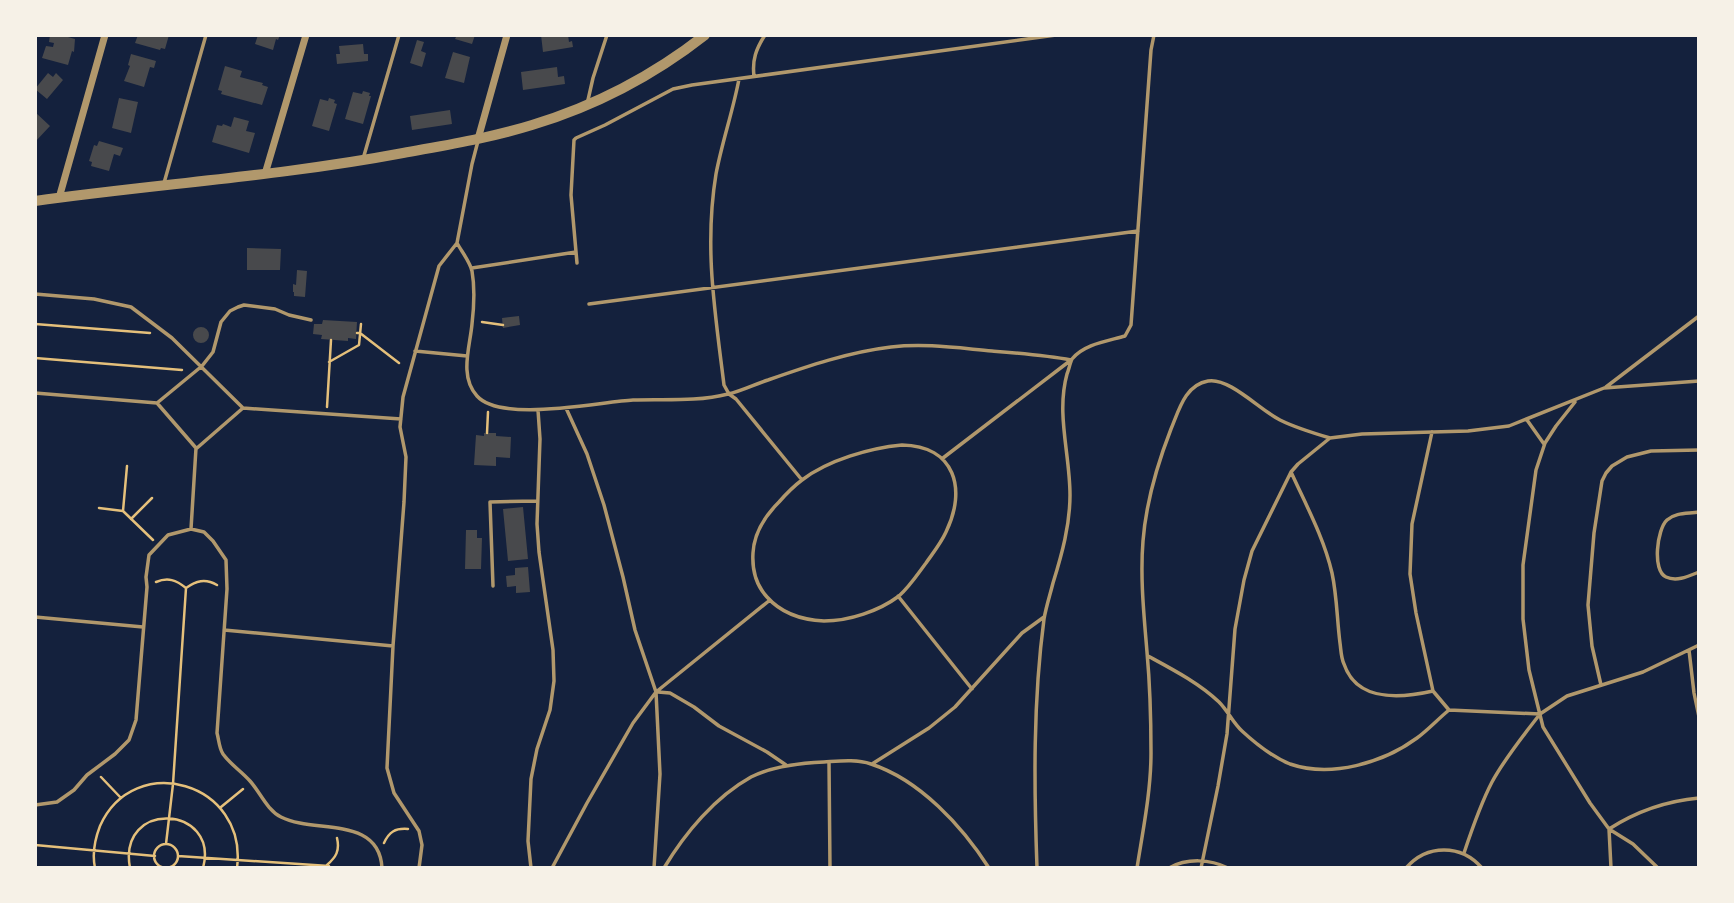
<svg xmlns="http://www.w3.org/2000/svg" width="1734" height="903" font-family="'Exo 2',sans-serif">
  <rect width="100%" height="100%" fill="#14213d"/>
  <!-- building -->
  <path fill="#48494c" d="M50,35h11l14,4 -1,13 -2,-1 -4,14 -26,-7 4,-12 7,1 1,-4 -5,-1z
    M138,35h31l-4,14 -4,-1 -1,2 -25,-7z
    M258,35h22l-2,5 -2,-1 -3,11 -18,-6z
    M457,35h18l-3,9 -17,-5z
    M541,35h27l1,7 3,-1 1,6 -30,5z
    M417,40l7,2 -3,9 5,2 -4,14 -12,-4z
    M363,44l1,10h4v7l-31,3 -1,-10h4l-1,-8z
    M453,52l17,5 -6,26 -19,-5z
    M131,54l25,7 -2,7 -4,-1 -6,20 -20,-6 6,-15 -2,-1z
    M225,66l17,5 -2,6 23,6 -1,2 6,2 -6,18 -41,-11 1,-3 -4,-1z
    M557,67l1,10 6,-1 1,8 -42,6 -2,-18z
    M48,73l5,4 3,-4 7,7 -16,19 -12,-10z
    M363,91l7,2 -1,3h2l-8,28 -18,-5 8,-27 9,2z
    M119,98l19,4 -7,31 -19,-5z
    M329,98l6,2 -1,3 3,1 -8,27 -17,-5 8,-27 8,2z
    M450,110l2,14 -40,6 -2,-14z
    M35,112l15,14 -15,16z
    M234,117l15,4 -3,10 9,2 -6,20 -37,-11 5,-17 5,1 1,-2 8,3z
    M99,141l24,7 -3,8 -6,-2 -5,17 -18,-5 1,-4 -3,-1 5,-16 3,1z
    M247,248l34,1 -1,21h-33z
    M297,270l10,1 -2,26 -11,-1v-4h-1v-8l3,1z
    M519,316l1,9 -17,3 -1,-10z
    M323,320l34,2 -1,17 -8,-1v3l-27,-2 1,-4 -9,-1 1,-10h8z
    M193 335a8 8 0 1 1 16 0a8 8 0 1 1-16 0Z
    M484,433h12v3l15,1 -1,21 -14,-1v9l-22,-1 2,-30 8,1z
    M523,507l5,52 -20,2 -5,-52z
    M466,530h11v8h5l-1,31h-16z
    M528,567l2,25 -14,1v-7l-9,1 -1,-11 9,-1v-7z"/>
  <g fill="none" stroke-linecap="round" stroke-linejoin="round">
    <!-- path -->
    <path stroke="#e5c07b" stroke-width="2.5" d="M482,322l21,3
      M35,324l115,9
      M357,333h3l39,30
      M35,358l147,12
      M329,362l30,-17 2,-21
      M327,407l4,-67
      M487,433l1,-21
      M127,466l-4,45 30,29
      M99,508l24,3
      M131,519l21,-21
      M156,582c12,-5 20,-2 30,6 10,-7 19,-10 31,-3
      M101,777l20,21
      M221,807l22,-18
      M384,843c5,-11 11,-15 24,-14
      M166,844l7,-60 13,-196
      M154 856a12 12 0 1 1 24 0a12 12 0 1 1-24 0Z
      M35,845l120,11
      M178,856l151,10
      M95,868c-3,-14 0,-29 5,-42 34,-76 148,-44 137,42
      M130,868c-13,-69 90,-63 73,0
      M331,868l-4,-3c9,-8 13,-14 10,-27"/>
    <!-- service -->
    <path stroke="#b1986c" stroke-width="3.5" d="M754,76c-2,-16 2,-27 11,-41
      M739,79c-6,32 -17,63 -23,95 -12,73 -1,138 8,211l5,9 7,5 66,81
      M588,100l5,-22 14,-43
      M363,159l36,-124
      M164,183l42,-148
      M457,243c5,9 13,19 15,28 3,17 2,36 0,53 -2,23 -13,52 5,72 24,27 121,6 156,4 32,-1 64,2 95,-6 14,-3 27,-10 40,-14 40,-14 81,-28 123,-33 34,-4 67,1 101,4 26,2 53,4 79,9
      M577,263l-6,-68 3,-55 2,-2 29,-13 68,-36 19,-4 364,-50
      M472,268l104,-16
      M35,294l59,5 37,8 41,31 71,70 158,11
      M589,304l549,-73
      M415,351l52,5
      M1606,387l93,-71
      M35,393l122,10 45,-37 11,-14 8,-30 9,-11 8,-4 6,-2 31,4 14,6 22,5
      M1575,402l-19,24 -11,17 -9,27 -13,95v54l6,51 14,57 47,76 19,26 2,39
      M157,403l39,45 -5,81
      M566,408l21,46 17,51 19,72 12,53 21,62 4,82 -6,94
      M1527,420l17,24
      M1432,432l-20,92 -2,50 6,39 17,78 16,19
      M902,445c53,1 65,44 44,87 -5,11 -13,21 -20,31 -9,12 -16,23 -27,33 -20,15 -50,25 -75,25 -22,-1 -42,-7 -57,-24 -11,-12 -15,-28 -14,-44 1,-20 12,-37 26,-51 7,-8 15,-16 23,-22 26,-20 68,-32 100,-35z
      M197,448l46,-40
      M943,458l128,-98
      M1291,472c15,33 33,66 41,101 5,23 5,47 8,70 1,7 1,15 4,21 13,39 58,34 89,27
      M1699,512c-11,2 -23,0 -32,8 -10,9 -15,51 -1,57 11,5 23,-1 33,-5
      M493,586l-3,-84 47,-1
      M898,596l74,93
      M35,617l108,10
      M224,630l169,16
      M1689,650l5,43 5,24
      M1148,656c24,13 51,27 71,46 9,9 14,21 23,29 14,13 31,26 48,33 41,14 93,-1 127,-26 11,-8 21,-19 32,-28l91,4 27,-18 76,-24 56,-27
      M1601,685l-9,-39 -4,-41 6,-72 8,-52 4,-8 6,-7 15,-9 24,-6 48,-1
      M658,692l12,1 24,14 25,19 48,26 19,13
      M829,762l1,106
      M872,764l57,-36 26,-21 67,-74 22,-16
      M35,805l22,-3 17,-12 13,-15 28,-21 14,-14 7,-20 11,-133 -1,-10 3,-22 19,-20 23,-6 13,3 9,9 13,19 1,29 -10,144c2,7 2,15 6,21 7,10 18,17 27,27 10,11 17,29 31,36 33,17 98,-2 101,51
      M1464,853c8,-24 16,-48 28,-71 13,-24 31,-46 48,-68
      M419,868l3,-23 -3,-14 -25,-38 -7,-25 6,-122 11,-144 2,-45 -6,-30 3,-30 36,-131 18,-23 15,-79 6,-23
      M531,868l-3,-27 3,-62 6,-30 13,-39 4,-29 -1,-31 -14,-98 -2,-28 3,-85 -2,-29
      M552,868l35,-65 46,-80 23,-31 114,-92
      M664,868c21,-35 51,-71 87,-91 22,-11 49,-14 73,-15 16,-1 32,-3 47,2 49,16 91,62 118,104
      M1037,868c-3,-83 -4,-166 7,-249 2,-12 6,-24 9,-36 9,-29 17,-58 17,-88 0,-41 -14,-81 -3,-121 2,-5 3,-11 5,-15 12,-15 36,-18 53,-23l6,-11 20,-275 3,-15
      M1137,868c6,-38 14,-77 14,-115 0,-34 -1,-68 -4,-101 -3,-37 -7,-74 -4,-111 3,-39 14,-76 28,-112 8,-19 14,-44 37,-48 21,-4 52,29 72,39 16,8 33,13 50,18
      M1169,868c18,-10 41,-9 59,0
      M1201,868l17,-82 9,-52 8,-105 9,-49 8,-29 39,-79 7,-8 32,-26 32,-4 106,-3 41,-5 95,-38 95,-7
      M1406,868c21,-24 55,-24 76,0
      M1658,868l-25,-24 -24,-15c28,-18 57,-28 90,-31"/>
    <!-- minor -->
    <path stroke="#b1986c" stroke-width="7" d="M478,139l29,-104
      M265,174l41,-139
      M59,198l46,-163"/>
    <!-- tertiary -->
    <path stroke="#b1986c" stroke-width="10" d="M35,201c122,-17 246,-25 368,-48 43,-8 87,-15 129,-28 63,-19 122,-50 173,-90"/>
  </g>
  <!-- border -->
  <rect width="1734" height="903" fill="none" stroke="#f6f1e7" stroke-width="74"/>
</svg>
